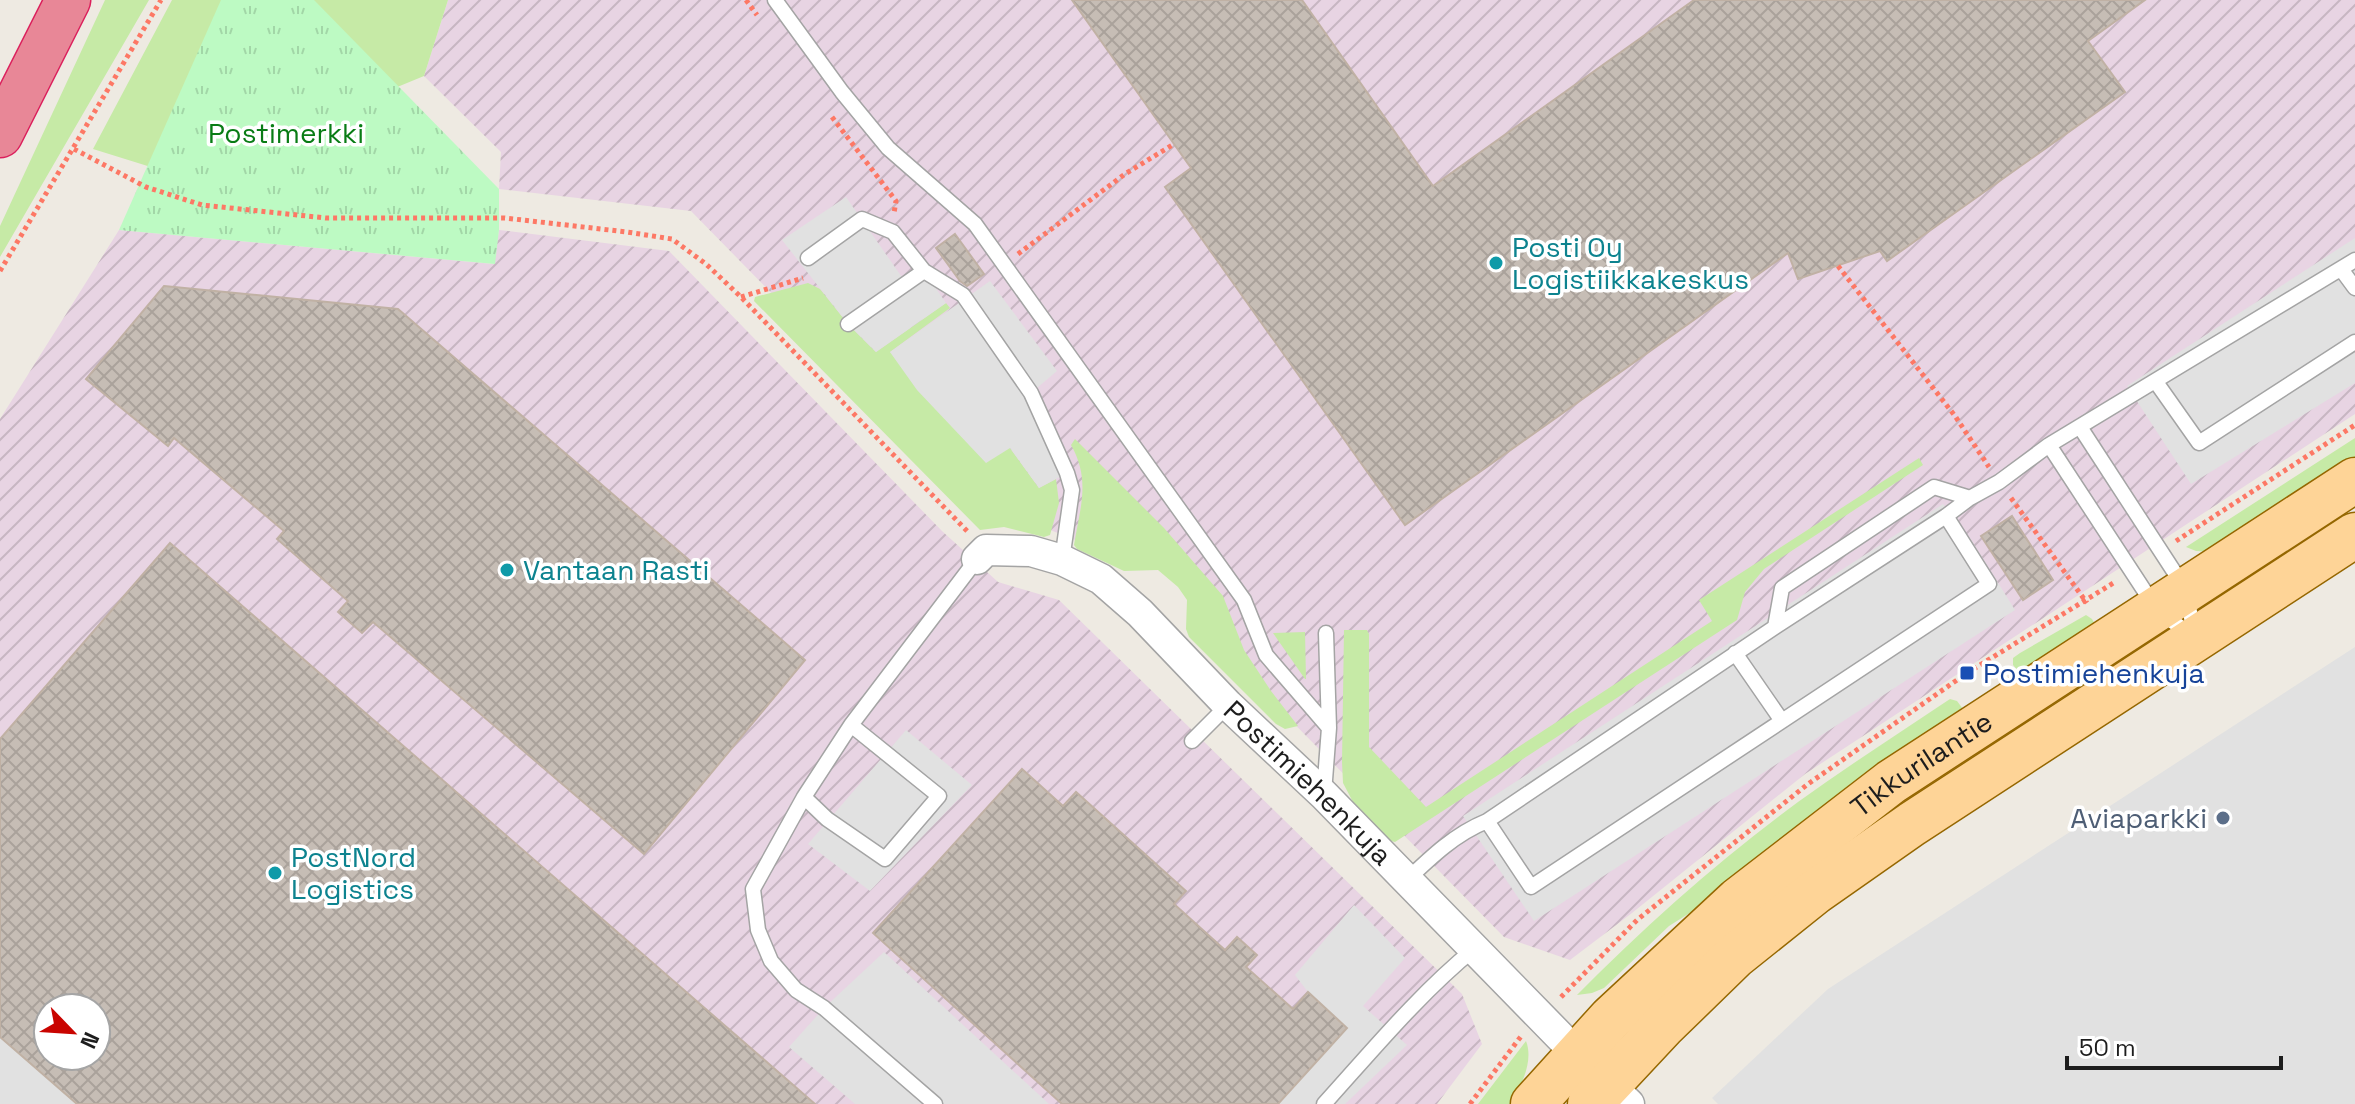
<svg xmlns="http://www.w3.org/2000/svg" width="2355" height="1104" font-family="'Space Grotesk',sans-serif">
  <defs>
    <pattern id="industrial-furrows" width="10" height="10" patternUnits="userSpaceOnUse" patternTransform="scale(2)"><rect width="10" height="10" fill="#e8d4e3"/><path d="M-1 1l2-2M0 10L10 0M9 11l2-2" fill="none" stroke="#c7b6c2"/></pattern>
    <pattern id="park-tufts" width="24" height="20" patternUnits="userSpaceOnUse" patternTransform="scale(2)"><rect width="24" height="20" fill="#bdfac3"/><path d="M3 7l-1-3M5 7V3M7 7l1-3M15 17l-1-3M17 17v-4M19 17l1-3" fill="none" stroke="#a2d6a7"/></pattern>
    <pattern id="building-cross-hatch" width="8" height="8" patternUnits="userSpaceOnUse" patternTransform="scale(2)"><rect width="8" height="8" fill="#c6bdb5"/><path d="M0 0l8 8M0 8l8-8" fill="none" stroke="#aaa29b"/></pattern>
  </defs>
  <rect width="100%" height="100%" fill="#eeeae2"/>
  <!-- industrial -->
  <path fill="url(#industrial-furrows)" fill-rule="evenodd" d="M448,0h1907v414l-550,360 -173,139 -62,47 -66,-23 -305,-310 10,-23 -46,-45 -28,5 -162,-65 -282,-288 -192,-22 2,-37 -77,-76z
    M119,230l375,34 5,-34 170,21 273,280 56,51 61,18 403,394 20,50 -45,60h-1437v-685zM48,1008h48v48h-48z"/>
  <!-- grass -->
  <path fill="#c6eaa6" d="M105,0h44l-149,257v-31z
    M172,0h276l-24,76 -119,49 -151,43 -61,-19z
    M808,283l12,6 28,35 28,28 70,-49 4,5 -60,44 120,96 29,40 17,-9 3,24 -9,32 -6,2 -40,-10 -24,3 -226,-229 1,-4z
    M2355,438v26l-138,88 -21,-1 -10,-4z
    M1075,439l89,89 59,68 21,54 27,41 27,35 -13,3 -9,-5 -87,-87 -3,-8 1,-29 -9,-13 -20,-17 -34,1 -47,-22 -3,-4c6,-37 17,-65 -3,-100z
    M1919,458l4,7 -159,104 -19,23 -8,28 -342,222 -4,-1 -38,-39 -10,-19 -1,-21 2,-132h23l2,4v113l57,60 286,-186 -13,-21z
    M2086,615l6,4 7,12 -80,41 -6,-7v-7l7,-5z
    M1305,632l1,47h-1l-32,-46z
    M1950,699l7,2 6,8 -248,188 -46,29 -65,62 -12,5 -15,2c69,-70 142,-135 221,-193 50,-36 101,-69 152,-103z
    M1526,1041c8,20 -5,46 -16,63h-32z"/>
  <!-- park -->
  <path fill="url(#park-tufts)" d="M221,0h93l185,189v41l-4,34 -376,-34z"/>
  <!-- parking -->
  <path fill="#e1e1e1" d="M846,197l60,86 18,-12 22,32 -70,49 -28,-28 -66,-84z
    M2355,238v145l-164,101 -64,-98z
    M990,281l67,90 -26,22 36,80 -28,15 -29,-40 -24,15 -69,-73 -27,-38z
    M1943,504l27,34 45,72 -481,311 -71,-105z
    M2355,647v457h-637l-6,-6 116,-109z
    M906,730l66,55 -102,106 -62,-47z
    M1354,905l51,53 -42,48 44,39 -62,59h-67l69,-76 -39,-36 -13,-17z
    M884,952l165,152h-194l-66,-57 35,-39z
    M0,1037l77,67h-77z"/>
  <!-- building -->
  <path fill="url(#building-cross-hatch)" stroke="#c0b1a4" stroke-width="2" fill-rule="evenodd" d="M1072,0h230l131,186 261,-186h451l-57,41 37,51 -238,169 -7,-10 -82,28 -10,-26 -383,272 -240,-338 26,-19z
    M955,234l29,40 -17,12 -7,-5 -24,-33z
    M164,286l234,23 407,351 -161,194 -271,-232 -11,11 -24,-21 10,-11 -71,-62 7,-8 -110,-93 -6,8 -82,-67z
    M2012,516l41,64 -30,20 -42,-64z
    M170,543l645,561h-738l-39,-34 -38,-33v-298zM48,1008h48v48h-48z
    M1022,769l41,37 13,-14 110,99 -12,13 51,46 12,-13 20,18 -11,12 47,42 15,-17 39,36 -69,76h-216l-189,-171z"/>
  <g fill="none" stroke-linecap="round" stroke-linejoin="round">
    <defs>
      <path id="lane" d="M775,0l67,92 46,56 87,76 269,376 22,55 63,73
        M808,258l54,-39 31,13 31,39 39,24 68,98 36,80 5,17 -10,70
        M2341,269l14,19
        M848,324l76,-53
        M2156,382l43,61 156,-101
        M2080,427l106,163 8,44
        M2049,445l108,165 34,25
        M1775,627l7,-39 152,-101 36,11
        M1735,653l47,68
        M1192,741l36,-36
        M1324,793l5,-65 -3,-95
        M804,797l23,22 58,40 54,-63 -88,-71
        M1487,821l44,66 458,-303 -43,-68
        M1407,880c24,-23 48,-46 80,-59l288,-194 171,-111 24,-18 29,-16 50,-37 306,-185
        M935,1104l-111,-96 -28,-18 -25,-29 -13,-31 -5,-41 51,-92 47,-72 126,-166
        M1324,1104c48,-53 95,-110 150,-155"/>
      <g id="street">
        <path id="s1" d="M977,559l9,-9 45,1 31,9 39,19 39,34 88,92 96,90 253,259 52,50"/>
      </g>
      <g id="primary">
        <path id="s2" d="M1533,1104l78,-86 127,-118 153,-118 464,-302"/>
        <path d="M1590,1104l73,-78 72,-70 80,-64 97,-68 443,-289"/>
      </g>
      <path id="highway" d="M0,135l68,-135"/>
    </defs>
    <!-- lane casing -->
    <use href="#lane" stroke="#a4a4a4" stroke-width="17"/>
    <!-- street casing -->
    <use href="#street" stroke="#a4a4a4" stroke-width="33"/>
    <!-- primary casing -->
    <use href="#primary" stroke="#956700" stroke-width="47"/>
    <!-- highway casing -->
    <use href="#highway" stroke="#db205c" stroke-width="47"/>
    <!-- path -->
    <path stroke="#fd7865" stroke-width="5" stroke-dasharray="4 4" stroke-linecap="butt" d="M746,0l11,15
      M832,117l64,84 -2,12
      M74,149l72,38 56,18 124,13h179l122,14 45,7 34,25 35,33 227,235
      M1018,254l107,-80 49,-30
      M1838,266l117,150 34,51
      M0,271l161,-271
      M741,297l62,-19
      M2011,498l76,105
      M2176,541l179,-116
      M1561,997l76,-77 171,-136 159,-111 148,-91
      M1470,1104l52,-69"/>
    <!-- lane -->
    <use href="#lane" stroke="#fff" stroke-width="14"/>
    <!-- street -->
    <use href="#street" stroke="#fff" stroke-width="30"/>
    <!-- primary -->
    <use href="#primary" stroke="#fed497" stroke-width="44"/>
    <!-- highway -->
    <use href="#highway" stroke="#e88797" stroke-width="44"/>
  </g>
  <!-- markers -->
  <g fill="#0f9aa8" stroke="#fff" stroke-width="3">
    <circle cx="1496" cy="263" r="8"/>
    <circle cx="507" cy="570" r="8"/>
    <circle cx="275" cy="873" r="8"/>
  </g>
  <rect fill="#1a4fb4" stroke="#fff" stroke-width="3" x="1959" y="665" width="16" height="16" rx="4"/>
  <circle fill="#5c6f8a" stroke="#fff" stroke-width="3" cx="2223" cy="818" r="8"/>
  <g text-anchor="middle" stroke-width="7" stroke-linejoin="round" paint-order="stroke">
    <!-- park labels -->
    <g font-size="28" fill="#097c15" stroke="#fff">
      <text x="286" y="143">Postimerkki</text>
    </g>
    <!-- culture labels -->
    <g font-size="28" fill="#0d838f" stroke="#fff" text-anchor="start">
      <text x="1512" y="257">Posti Oy<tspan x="1512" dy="32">Logistiikkakeskus</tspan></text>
      <text x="523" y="580">Vantaan Rasti</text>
      <text x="291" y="867">PostNord<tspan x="291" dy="32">Logistics</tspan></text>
    </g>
    <!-- transit labels -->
    <g font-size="28" fill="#164399" stroke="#fff" text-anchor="start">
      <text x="1983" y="683">Postimiehenkuja</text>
    </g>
    <!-- street labels -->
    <g font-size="28" fill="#1d1d1d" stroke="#fff">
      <text dy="10" stroke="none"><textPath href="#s2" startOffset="518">Tikkurilantie</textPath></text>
      <text dy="10" stroke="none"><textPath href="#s1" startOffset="424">Postimiehenkuja</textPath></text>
    </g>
    <!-- service labels -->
    <g font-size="28" fill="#4e5e75" stroke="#fff" text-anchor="end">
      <text x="2207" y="828">Aviaparkki</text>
    </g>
  </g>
  <!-- north arrow -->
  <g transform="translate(72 1032) rotate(115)"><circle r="38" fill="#ffffff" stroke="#a5a5a5" stroke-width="2"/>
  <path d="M0-6L14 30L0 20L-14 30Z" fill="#c90400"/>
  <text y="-12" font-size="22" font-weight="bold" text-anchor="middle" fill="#1d1d1d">N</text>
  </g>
  <!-- scale -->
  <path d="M2067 1056v12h214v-12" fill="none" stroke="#1d1d1d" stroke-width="4"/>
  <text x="2079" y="1056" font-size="24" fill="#1d1d1d" stroke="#ffffff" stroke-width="6" paint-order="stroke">50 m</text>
</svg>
